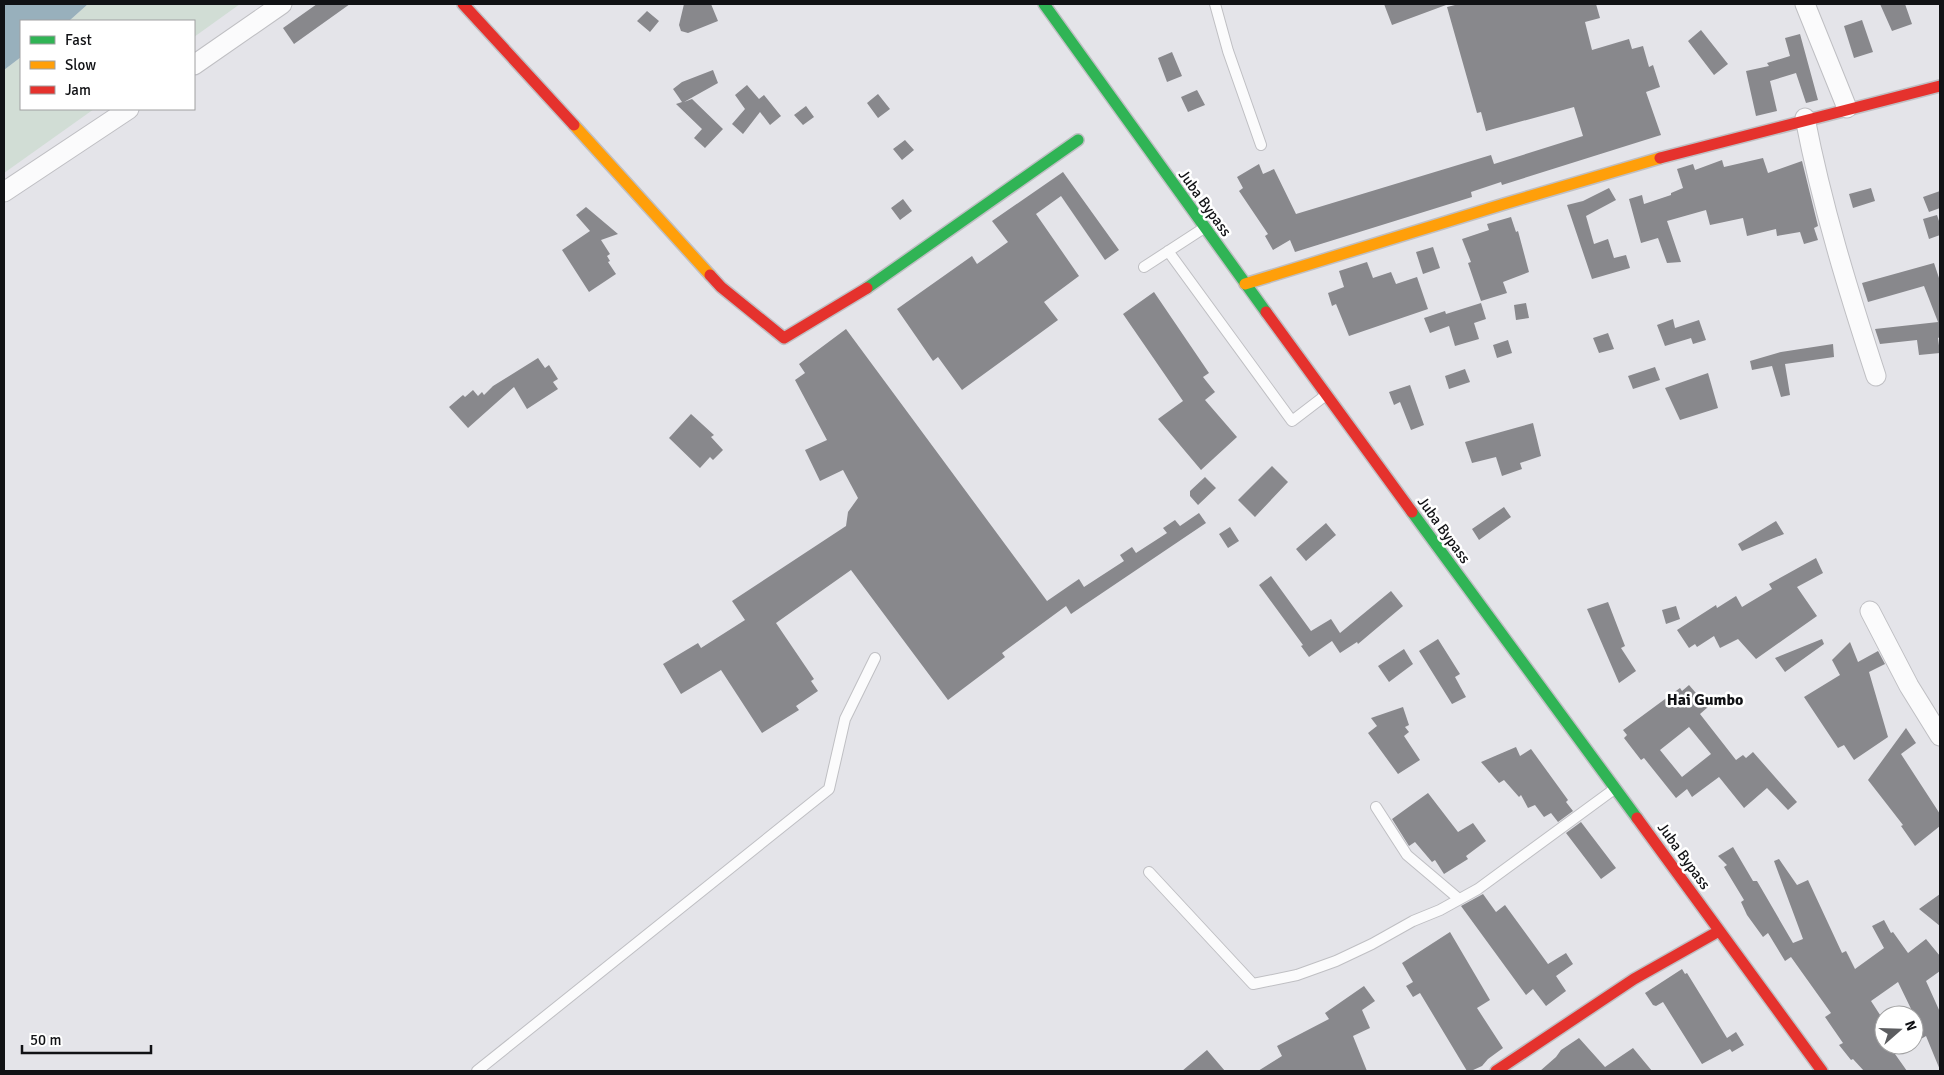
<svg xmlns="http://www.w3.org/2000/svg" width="1944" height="1075" font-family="Signika,sans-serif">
  <rect width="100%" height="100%" fill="#e4e4e9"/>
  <!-- green -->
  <path fill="#d1ddd5" d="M88,4h152l-46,33v-16h-125z
    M21,57v52h73l-90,64v-103z"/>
  <!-- water -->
  <path fill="#98b0bc" d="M4,4h84l-19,17h-48v36l-17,13z"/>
  <!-- building -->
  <path fill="#88888c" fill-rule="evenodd" d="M317,4h33l-56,40 -11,-16z
    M684,4h27l7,17 -30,12 -7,-2 -2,-6z
    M1384,4h61l1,1 -54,20z
    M1459,4h137l4,14 -15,4 7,28 37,-11 3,10 11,-3 6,21 4,-2 7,22 -14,5 15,43 -159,50 -1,-3 -30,10 1,5 -177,55 -5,-12 -17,10 -8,-14 3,-2 -29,-43 4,-3 -6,-11 22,-13 4,10 11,-5 22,45 195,-59 3,9 89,-28 -9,-29 -88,24 -5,-19 -4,1 -30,-106z
    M1880,4h25l7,20 -20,7z
    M647,11l12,10 -9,11 -13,-11z
    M1862,20l11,32 -19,6 -10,-32z
    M1701,30l27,34 -14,11 -26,-34z
    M1800,34l18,66 -12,3 -10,-30 -26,8 7,30 -21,5 -10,-45 23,-5 -2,-3 23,-7 -5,-18z
    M1172,52l10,24 -15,6 -9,-24z
    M713,70l5,13 -34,19 8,-3 31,30 -18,19 -11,-10 8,-9 -26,-25 6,-2 -9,-13 9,-7z
    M747,85l12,14 5,-4 17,21 -11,9 -10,-13 -17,22 -11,-10 13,-15 -10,-14z
    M1197,90l8,15 -17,7 -7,-15z
    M878,94l12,15 -12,9 -11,-15z
    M806,106l8,11 -11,8 -9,-10z
    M905,140l9,10 -12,10 -9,-11z
    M1763,158l5,15 34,-12 16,65 -4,2 4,12 -14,4 -4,-12 -23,4 -1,-7 -29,7 -4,-18 -33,7 -4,-15 -39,11 14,41 -14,1 -9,-25 -17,5 -12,-44 13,-4 2,9 27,-9v-2l12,-5 -6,-19 16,-5 2,6 27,-10 2,7z
    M1063,172l56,78 -14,10 -44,-64 -25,18 43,62 -35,26 14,18 -96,70 -24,-33 -5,4 -36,-52 75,-53 5,8 31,-22 -16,-21z
    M1609,188l7,12 -30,16 8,28 14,-5 6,19 12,-3 4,13 -38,11 -25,-74 16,-4z
    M1871,188l4,13 -22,7 -4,-14z
    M1940,191v17l-11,4 -6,-15z
    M903,199l9,12 -12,9 -9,-12z
    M586,207l32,27 -17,6 9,14 -3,2 3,5 -2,1 8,12 -27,18 -27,-42 28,-19 -14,-16z
    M1937,215l3,9v11l-11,4 -6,-20z
    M1511,217l5,15 2,-1 11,41 -26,10 4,11 -26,8 -13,-38 3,-1 -9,-23 27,-9 -2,-6z
    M1433,247l7,21 -17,6 -7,-22z
    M1367,262l6,16 18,-6 5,12 21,-7 11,32 -79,27 -13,-32 -4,2 -4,-13 16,-6 -5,-16z
    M1934,263l6,18v56l-2,1 2,15 -21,2 -2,-15 -37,4 -5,-15 63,-7 -14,-36 -56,16 -6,-19z
    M1154,292l55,81 -6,4 12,15 -10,8 32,37 -36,33 -43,-51 25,-18 -60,-87z
    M1481,303l5,16 -12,4 5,16 -24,7 -6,-20 -19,7 -6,-15 21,-7 1,3z
    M1526,303l3,15 -13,2 -2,-15z
    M1673,319l2,9 24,-8 7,20 -13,4 -2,-6 -26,8 -8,-21z
    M846,329l201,272 32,-22 5,8 40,-26 -4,-6 12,-8 4,6 31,-20 -4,-5 12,-8 5,6 19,-13 7,10 -135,91 -5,-8 -64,47 3,4 -57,43 -97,-130 -75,53 38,56 -3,2 7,10 -22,15 3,4 -37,23 -41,-63 -40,24 -18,-30 35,-21 3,5 44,-28 -13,-19 114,-75 2,-14 10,-14 -15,-28 -23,11 -15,-31 22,-10 -32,-60 10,-7 -6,-9z
    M1608,333l6,16 -15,4 -6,-15z
    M1508,340l4,13 -15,5 -4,-13z
    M1833,344l1,13 -49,7 5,31 -9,2 -9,-31 -20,4 -2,-9 31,-9z
    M538,358l7,10 4,-3 9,14 -5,3 5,7 -31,20 -13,-22 -46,41 -19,-21 14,-12 2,2 8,-7 5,6 4,-4 2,3 9,-9z
    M1655,367l5,13 -27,9 -5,-13z
    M1465,369l5,13 -21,7 -4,-13z
    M1708,373l10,35 -38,12 -15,-32z
    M1410,385l14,40 -13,5 -11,-28 -6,3 -5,-13z
    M691,414l23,21 -3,2 12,13 -10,10 -3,-3 -10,11 -31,-30z
    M1533,423l8,33 -21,7 2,6 -20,7 -6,-19 -24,6 -7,-21z
    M1272,466l16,16 -33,35 -17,-17z
    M1205,477l11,11 -18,17 -8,-9v-5z
    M1504,507l7,10 -32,23 -7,-11z
    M1776,521l8,13 -42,17 -4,-7z
    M1326,523l10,12 -30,26 -10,-12z
    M1230,527l9,14 -11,7 -9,-14z
    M1816,558l7,15 -26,14 20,29 -61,43 -18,-20 -18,9 -6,-12 -17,11 -2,-3 -6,4 -12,-18 39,-25 1,3 19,-12 6,11 30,-18 -3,-5z
    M1271,576l40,55 20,-12 9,14 51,-42 12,15 -45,38 -1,-2 -17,11 -8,-12 -23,16 -8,-11 2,-1 -44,-60z
    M1608,602l17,44 -4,2 15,23 -17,12 -32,-74z
    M1676,606l4,13 -14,5 -4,-14z
    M1438,639l22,35 -5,3 11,20 -14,7 -33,-53z
    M1822,639l2,5 -39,28 -10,-14z
    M1850,642l8,20 20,-11 7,13 -16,8 19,65 -34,23 -10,-15 -6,3 -34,-51 36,-22 -8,-15z
    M1404,649l9,15 -24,18 -11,-16z
    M1689,685l19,22 -8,7 36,46 7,-5 3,3 7,-6 44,50 -9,8 -21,-22 -23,20 -25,-31 -27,20 -5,-8 -11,9 -32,-40 -3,2 -17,-22 3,-3 -4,-5 57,-42 2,3zM1689,727l22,27 -29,23 -22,-27z
    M1403,707l6,18 -4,2 4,5 -5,4 16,24 -22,14 -30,-41 9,-7 -6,-8z
    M1906,728l10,15 -15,11 39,60v12l-25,20 -14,-20 2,-1 -35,-45z
    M1516,747l4,9 11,-7 37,51 -2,2 7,9 -15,11 -7,-9 -7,4 -9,-12 -7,3 -7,-13 -2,2 -15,-17 -5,3 -18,-21z
    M1428,793l30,39 15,-9 13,18 -20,15 2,3 -24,15 -9,-14 -3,2 -17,-20 -6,4 -17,-27z
    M1581,822l35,46 -15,11 -35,-46z
    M1733,847l20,34h4l36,62 10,-4 -29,-78 5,-2 18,26 11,-5 34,73 4,-2 9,18 29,-21 -12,-22 12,-6 7,13 2,-1 15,21 18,-14 14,17v15l-14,10 14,31v58l-14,-34 -12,7v-28l-16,-33 -27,19 13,20v24h27l-16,9 12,17h-43l-11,-12 -2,1 -12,-15 4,-2 -18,-26 6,-4 -40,-56 -6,4 -17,-28 -5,4 -16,-22 -6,-13 3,-2 -20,-33 3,-2 -9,-9z
    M1483,894l13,18 9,-7 43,59 18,-11 7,11 -17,12 10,15 -20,15 -13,-17 -7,6 -65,-89z
    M1940,894v32l-21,-17z
    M1450,932l40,68 -13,8 26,40 -15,11 -6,7 -11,5h-4l-47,-78 -7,4 -7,-11 7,-4 -11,-19z
    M1682,969l3,5 2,-1 40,65 9,-6 8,13 -12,7 -2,-3 -28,15 -39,-62 -7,4 -3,-1 -8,-12z
    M1364,986l11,15 -13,9 8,18 -17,8 14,35h-109l24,-15 -5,-10 52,-27 -4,-6z
    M1579,1038l26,29 28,-19 19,23h-112l16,-14 5,-7z
    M1207,1050l18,21h-43z"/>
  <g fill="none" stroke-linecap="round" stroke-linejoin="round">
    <defs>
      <path id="lane" d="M1215,4l13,47 33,94
        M1168,251l124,170 34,-26
        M1144,267l60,-39
        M1376,807l31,48 52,44
        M1149,872l104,112 44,-9 39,-14 36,-17 41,-23 27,-11 38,-21 135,-99
        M477,1071l352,-282 16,-70 30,-61"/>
      <path id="street" d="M1805,4l42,104
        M194,65l88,-61
        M1805,118c17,88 43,172 71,258
        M4,192l125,-83
        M1870,611l39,75 31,50"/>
      <path id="fast" d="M1044,4l222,308
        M867,288l211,-148
        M1412,512l225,306"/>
      <path id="slow" d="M574,125l136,150
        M1245,284l259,-80 156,-46"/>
      <path id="jam" d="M463,4l111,121
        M1660,158l280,-72
        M710,275l11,12 63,51 83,-50
        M1266,312l146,200
        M1637,818l185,253
        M1496,1071l138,-92 85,-48"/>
    </defs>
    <!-- lane casing -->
    <use href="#lane" stroke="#bfbfc3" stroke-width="12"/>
    <!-- street casing -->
    <use href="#street" stroke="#bfbfc3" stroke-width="21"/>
    <!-- fast casing -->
    <use href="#fast" stroke="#bfbfc3" stroke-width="14"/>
    <!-- slow casing -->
    <use href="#slow" stroke="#bfbfc3" stroke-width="14"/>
    <!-- jam casing -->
    <use href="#jam" stroke="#bfbfc3" stroke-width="14"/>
    <!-- lane -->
    <use href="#lane" stroke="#fbfbfc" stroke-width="10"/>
    <!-- street -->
    <use href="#street" stroke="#fbfbfc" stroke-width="19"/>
    <!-- fast -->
    <use href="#fast" stroke="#30b455" stroke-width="11"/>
    <!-- slow -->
    <use href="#slow" stroke="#ff9f0a" stroke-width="11"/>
    <!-- jam -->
    <use href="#jam" stroke="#e5322d" stroke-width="11"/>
  </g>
  <g text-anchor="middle" stroke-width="5" stroke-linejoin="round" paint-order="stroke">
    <!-- street labels -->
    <g font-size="15" fill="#111215" stroke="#fff">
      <text transform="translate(1205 203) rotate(54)" y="5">Juba Bypass</text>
      <text transform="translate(1444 530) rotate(54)" y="5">Juba Bypass</text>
      <text transform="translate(1684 856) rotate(54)" y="5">Juba Bypass</text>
    </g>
    <!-- neighbourhood labels -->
    <g font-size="16" font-weight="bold" fill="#111215" stroke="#fff">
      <text x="1705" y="705">Hai Gumbo</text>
    </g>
  </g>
  <!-- border -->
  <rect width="1944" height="1075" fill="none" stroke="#111215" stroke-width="10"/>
  <!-- legend -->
  <rect x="20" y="20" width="175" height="90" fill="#ffffff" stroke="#a0a0a1"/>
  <rect x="30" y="36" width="25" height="8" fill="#30b455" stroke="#a0a0a1"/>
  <text x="65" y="45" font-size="15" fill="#111215">Fast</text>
  <rect x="30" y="61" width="25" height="8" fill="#ff9f0a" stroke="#a0a0a1"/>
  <text x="65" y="70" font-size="15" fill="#111215">Slow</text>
  <rect x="30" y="86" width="25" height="8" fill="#e5322d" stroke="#a0a0a1"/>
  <text x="65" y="95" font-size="15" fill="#111215">Jam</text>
  <!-- north arrow -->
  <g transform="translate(1899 1030) rotate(70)"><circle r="24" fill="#ffffff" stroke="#a0a0a1"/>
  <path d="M0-4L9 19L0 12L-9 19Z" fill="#5b5c5f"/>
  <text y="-8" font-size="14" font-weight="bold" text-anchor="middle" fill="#111215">N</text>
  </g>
  <!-- scale -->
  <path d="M22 1045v8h129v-8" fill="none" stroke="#111215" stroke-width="2.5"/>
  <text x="30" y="1045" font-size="15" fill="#111215" stroke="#ffffff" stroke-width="4" paint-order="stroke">50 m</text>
</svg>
